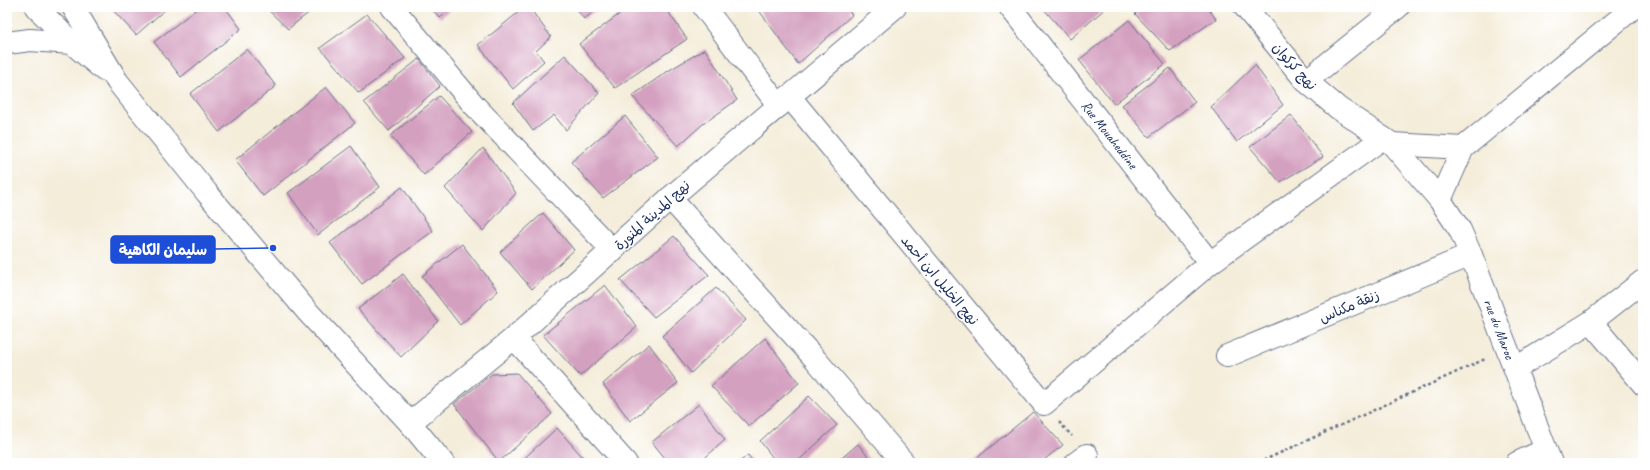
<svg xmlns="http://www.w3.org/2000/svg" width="1650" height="470" font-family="Caveat,'Playpen Sans Arabic',sans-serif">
  <rect width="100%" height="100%" fill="#fff"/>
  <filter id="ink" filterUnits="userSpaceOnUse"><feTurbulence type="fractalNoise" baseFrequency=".025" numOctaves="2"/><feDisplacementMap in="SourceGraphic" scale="8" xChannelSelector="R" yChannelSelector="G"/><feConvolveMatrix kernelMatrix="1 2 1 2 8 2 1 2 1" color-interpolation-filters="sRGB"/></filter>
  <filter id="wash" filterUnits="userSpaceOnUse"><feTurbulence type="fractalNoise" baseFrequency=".012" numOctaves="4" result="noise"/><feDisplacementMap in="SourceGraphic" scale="16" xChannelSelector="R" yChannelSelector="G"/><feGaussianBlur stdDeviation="0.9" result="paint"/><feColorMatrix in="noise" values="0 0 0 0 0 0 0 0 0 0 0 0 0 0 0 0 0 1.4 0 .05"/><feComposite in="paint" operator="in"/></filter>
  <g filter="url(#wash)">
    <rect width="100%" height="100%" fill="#f4edda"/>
    <g id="blocks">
      <!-- building -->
      <path fill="#d4a0c0" d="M110,7h58l-32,28z
        M199,7h26l16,22 -60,48 -27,-35z
        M265,7h51l-28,22z
        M430,7h23l-13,11z
        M525,7h4l22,30 -15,14 8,10 -31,28 -35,-44z
        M575,7h25l-16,12z
        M629,7h36l22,32 -72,49 -36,-44z
        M761,7h92l-4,4 3,4 -54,49 -40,-55z
        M1042,7h65l-37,32z
        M1144,7h63l9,12 -46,32 -35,-37z
        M367,14l38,44 -46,35 -39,-45z
        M1129,20l36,44 -51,40 -35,-44z
        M247,49l29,37 -57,46 -29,-38z
        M705,49l32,51 -34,24 -25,22 -46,-50 36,-25z
        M565,55l34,38 -33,37 -12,-15 -21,16 -20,-28z
        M419,59l21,27 -51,45 -25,-29z
        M1255,65l28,40 -46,37 -26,-35z
        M1170,68l25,34 -46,35 -27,-32z
        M326,87l29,36 -92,73 -28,-36z
        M439,96l33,36 -48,43 -34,-39z
        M1291,115l32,42 -43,25 -30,-35z
        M625,116l33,41 -55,41 -32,-36z
        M351,146l29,41 -62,48 -30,-42z
        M483,148l33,45 -33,38 -38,-43z
        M402,187l31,44 -71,53 -32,-41z
        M543,213l31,37 -42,39 -32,-37z
        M674,236l35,39 -55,42 -34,-37z
        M462,244l36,47 -38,34 -38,-49z
        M403,274l35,47 -37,36 -43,-48z
        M605,285l32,42 -57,49 -37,-41z
        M716,288l30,32 -55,53 -29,-37z
        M765,338l34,45 -50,43 -38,-40z
        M649,344l29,39 -48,38 -27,-37z
        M517,373l35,41 -53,48 -45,-58 38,-30z
        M809,396l28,29 -41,38h-19l-17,-22z
        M699,404l26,36 -26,23h-30l-17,-21z
        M1033,412l30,33 -23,18h-69z
        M557,428l31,35h-69z
        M858,444l15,19h-37z
        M748,455l6,8h-16z"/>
    </g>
  </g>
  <g filter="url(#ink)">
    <use href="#blocks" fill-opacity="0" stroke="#677289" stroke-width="1"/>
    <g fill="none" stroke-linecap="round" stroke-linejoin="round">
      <defs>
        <g id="minor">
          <path d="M36,7l36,36 32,27"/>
          <path d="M73,7l44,74 90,112 99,117 104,113 33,40"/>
          <path d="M392,7l82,98 139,146"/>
          <path d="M704,7l75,99"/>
          <path id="s1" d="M1010,7l200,256"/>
          <path id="s2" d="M1245,7l61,74 32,27 54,36 48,56 20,30 11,25 80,208"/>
          <path d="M7,43l23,-3 42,3"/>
          <path d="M1306,81l92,-74"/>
          <path d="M789,96l255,308 166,-141 173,-125"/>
          <path d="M1392,144l71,4"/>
          <path d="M670,198l146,162 88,103"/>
          <path d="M1440,200l23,-52 171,-141"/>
          <path d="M1591,322l52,62"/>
          <path d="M514,338l112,125"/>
          <path d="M1227,356l244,-101"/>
          <path d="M1516,368l75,-46 52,-41"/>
          <path d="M410,423l104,-85 156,-140 225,-191"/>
          <path d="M1076,463l11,-8"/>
          <path d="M1517,463l28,-13"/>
        </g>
      </defs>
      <!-- minor casing -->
      <use href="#minor" stroke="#677289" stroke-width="24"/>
      <!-- path -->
      <path stroke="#677289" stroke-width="2.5" stroke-dasharray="3 3" stroke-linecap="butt" d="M1059,422l13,14
        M1258,463l227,-104"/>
      <!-- minor -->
      <use href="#minor" stroke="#fff" stroke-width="22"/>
    </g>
  </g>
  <g text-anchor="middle" stroke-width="3" stroke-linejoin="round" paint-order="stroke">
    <!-- street labels -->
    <g font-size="14" fill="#1b2f5e" stroke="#fff">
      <text transform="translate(1295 66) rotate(48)" y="5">نهج كركوان</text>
      <text dy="5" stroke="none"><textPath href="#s1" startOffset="162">Rue Mouaheddine</textPath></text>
      <text transform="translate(652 215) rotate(-42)" y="5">نهج المدينة المنورة</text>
      <text transform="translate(940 280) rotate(50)" y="5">نهج الخليل ابن أحمد</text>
      <text transform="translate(1349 306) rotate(-23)" y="5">زنقة مكناس</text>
      <text dy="5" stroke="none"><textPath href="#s2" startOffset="419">rue du Maroc</textPath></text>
    </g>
  </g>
  <!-- callouts -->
  <path fill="none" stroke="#1d4ed8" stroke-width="1.5" d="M273 248L215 249"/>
  <circle fill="#1d4ed8" stroke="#fff" stroke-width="1.5" cx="273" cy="248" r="4"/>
  <rect fill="#1d4ed8" stroke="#1d4ed8" stroke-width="1.5" x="111" y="236" width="104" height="27" rx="4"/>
  <g font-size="15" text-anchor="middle" font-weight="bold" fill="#fff">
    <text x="163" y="255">سليمان الكاهية</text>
  </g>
  <!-- margin -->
  <rect width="1650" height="470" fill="none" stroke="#fff" stroke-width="24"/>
</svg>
